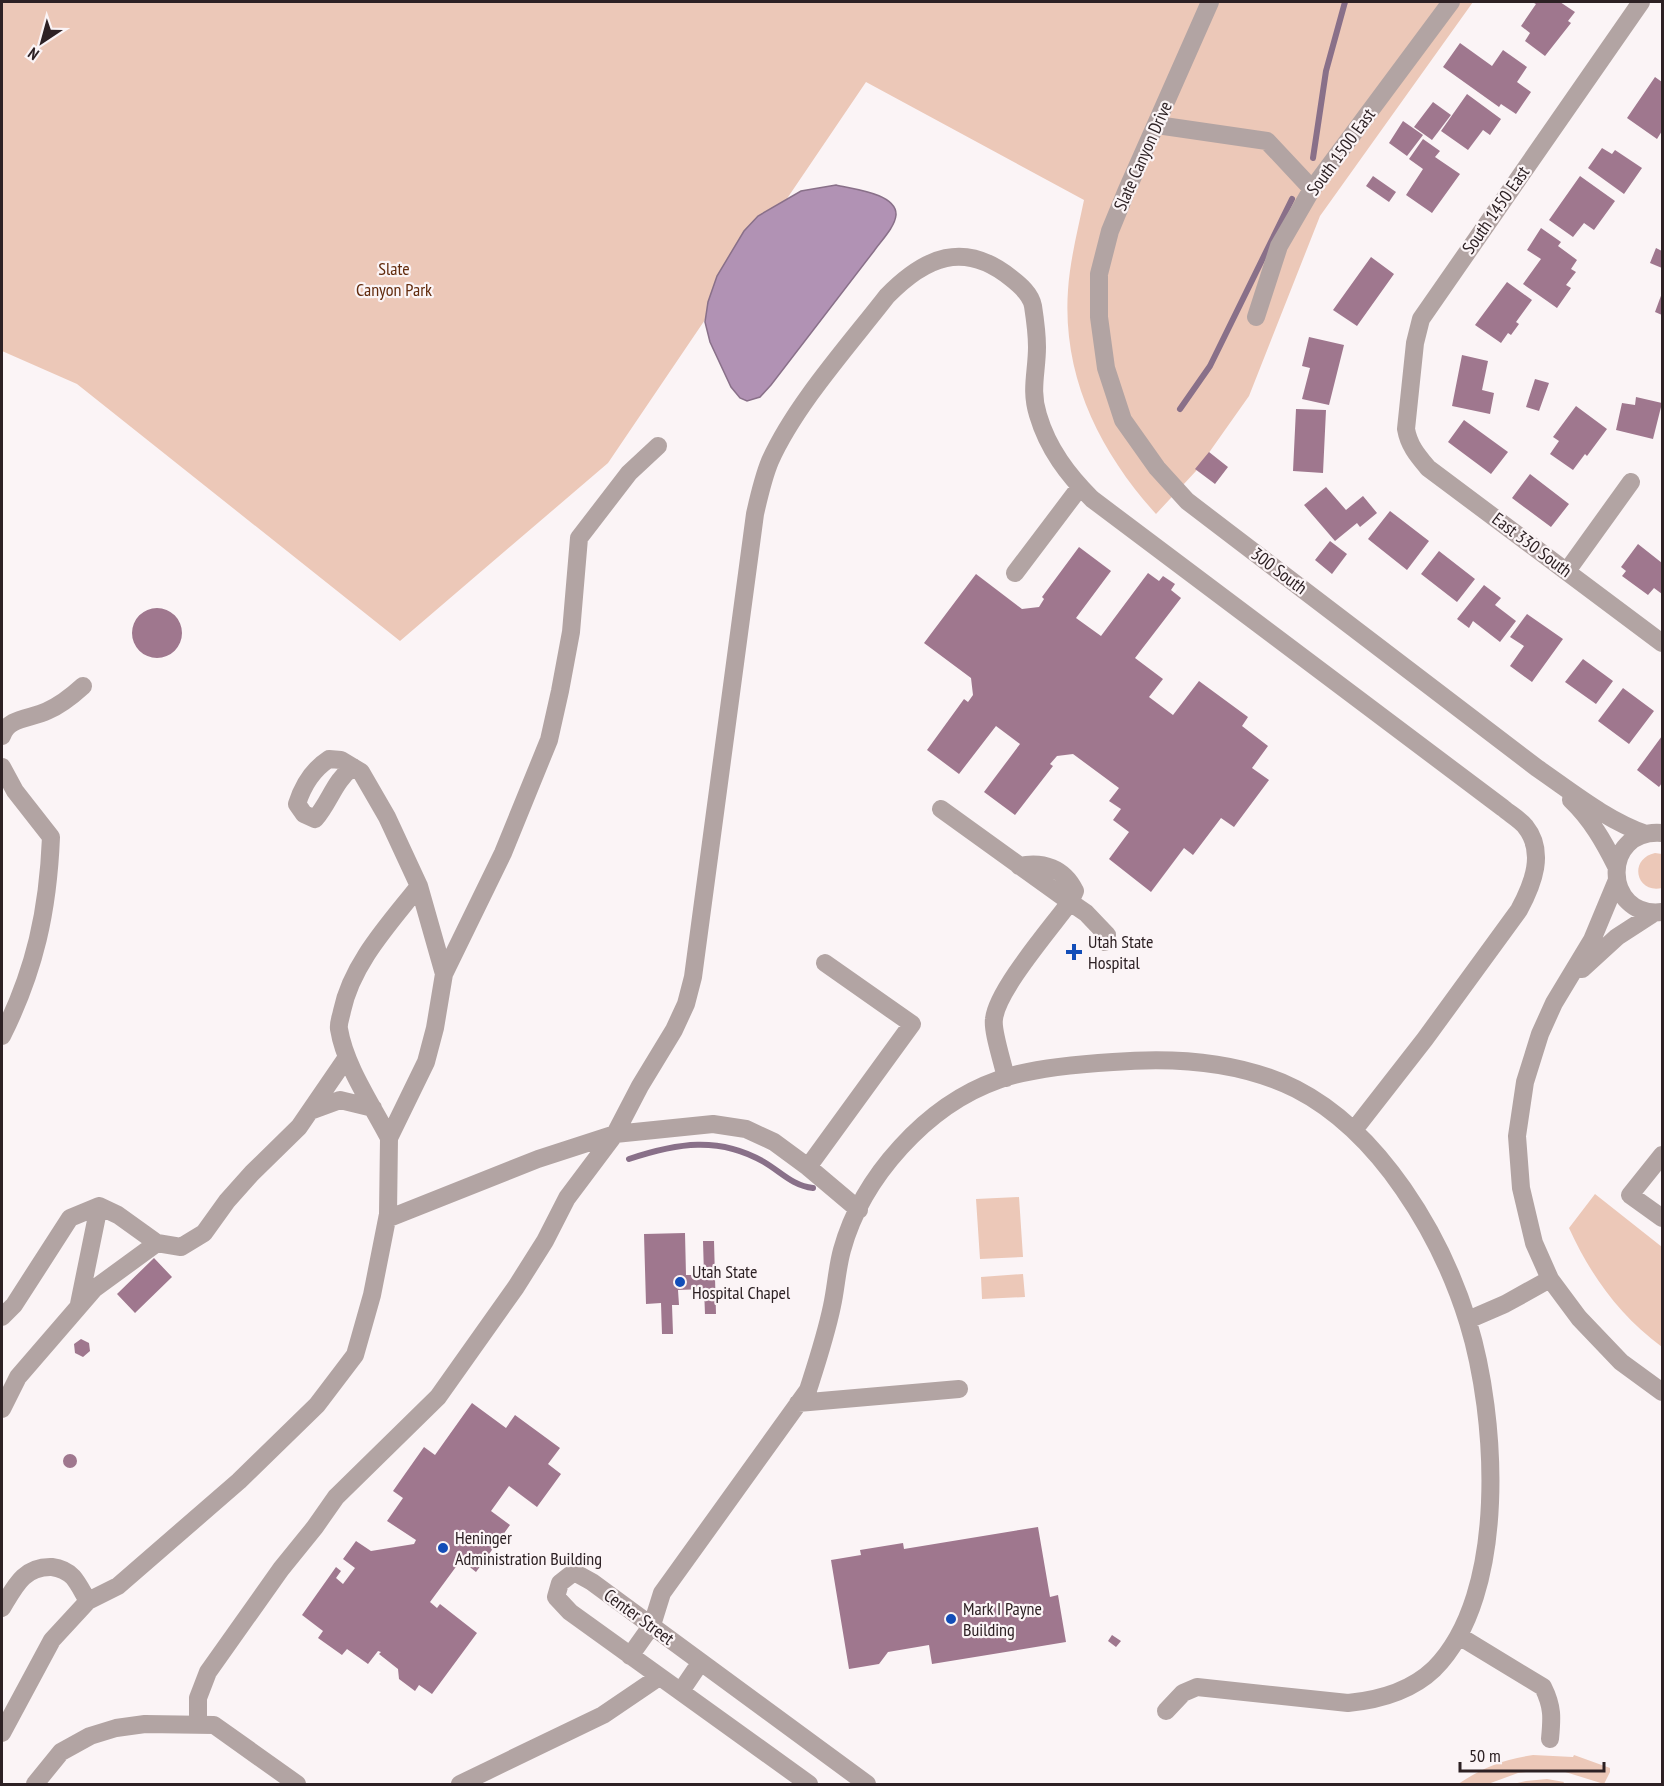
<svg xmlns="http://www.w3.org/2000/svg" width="1664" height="1786" font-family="'PT Sans Narrow',sans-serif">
  <rect width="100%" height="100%" fill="#fbf4f6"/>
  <!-- green -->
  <path fill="#ecc8b8" d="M2,2h1471l-153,214 -71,180 -53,75 -40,43c-56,-62 -94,-137 -88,-224 2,-30 10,-61 16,-90l-218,-118 -258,381 -208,178 -323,-257 -75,-33z
    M1655,853l7,1v34c-26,6 -34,-29 -7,-35z
    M1595,1194l67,53v100c-43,-32 -71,-71 -93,-119z
    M1019,1197l4,60 -43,2 -4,-60z
    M1023,1274l2,23 -43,2 -1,-22z
    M1533,1755l40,2 1,-2 36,13v4l-6,12 -42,-13 -21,-1 -23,3 -30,11h-30c26,-17 44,-24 75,-29z
    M1547,1779l17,3 -1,2h-50l13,-3z"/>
  <!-- water -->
  <path fill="#b192b4" stroke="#897089" stroke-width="1.5" d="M836,185c15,4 61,8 60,30 -1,12 -15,26 -22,36l-103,134 -11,12 -13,4 -7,-3 -9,-11 -21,-45 -5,-20 3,-20 9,-26 27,-45 14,-15 43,-25z"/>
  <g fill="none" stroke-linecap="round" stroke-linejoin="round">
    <!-- stream -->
    <path stroke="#897089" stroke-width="6" d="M1313,158l13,-87 19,-69
      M1180,409l30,-43 82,-167
      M629,1159c48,-16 90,-23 135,3 17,10 29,24 49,26"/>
  </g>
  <!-- building -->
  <path fill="#9f778e" d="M1532,2h28l15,10 -7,9 3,2 -26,33 -20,-15 5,-8 -9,-7 15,-22z
    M1460,43l32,23 11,-16 24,17 -10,15 14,10 -15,22 -15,-10 -2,3 -56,-40z
    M1655,77l7,5v49l-5,8 -30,-21z
    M1467,94l34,25 -11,16 -7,-5 -15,20 -27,-19z
    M1433,102l18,13 -19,25 -18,-13z
    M1403,121l20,14 -16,21 -18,-13z
    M1423,139l17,12 -5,6 25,17 -28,39 -26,-18 17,-26 -14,-10z
    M1602,148l10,6 3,-4 27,18 -18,26 -36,-26z
    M1373,176l23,16 -7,10 -23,-16z
    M1580,176l35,25 -21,29 -10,-7 -11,14 -24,-17z
    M1541,228l20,14 -3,4 19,14 -6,9 5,3 -10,13 5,3 -14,20 -34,-24 18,-25 -14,-9z
    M1656,248l6,3v17l-12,-5z
    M1371,257l23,17 -37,52 -24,-16z
    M1507,282l25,18 -16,22 3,2 -8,11 -3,-2 -7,10 -26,-18z
    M1662,293v22l-7,-3z
    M1309,337l35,8 -15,60 -27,-6 8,-31 -8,-2z
    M1462,355l26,6 -6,29 12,3 -4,21 -38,-8z
    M1535,379l14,4 -10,28 -13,-4z
    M1636,397l26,6 -9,36 -37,-9 6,-27 13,2z
    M1576,406l31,23 -20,27 -2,-2 -12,16 -23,-16 9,-13 -6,-4z
    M1296,409l30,1 -3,63 -30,-2z
    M1464,420l44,32 -17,22 -43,-32z
    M1209,452l19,15 -13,17 -20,-15z
    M1530,474l39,30 -18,23 -39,-29z
    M1326,487l20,23 17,-14 14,17 -17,14 -3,-4 -22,18 -31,-36z
    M1390,511l39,30 -22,29 -39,-31z
    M1330,541l17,13 -15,20 -17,-14z
    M1638,544l24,19v31l-8,-6 -6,7 -26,-19 4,-5 -5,-4z
    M1079,547l32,24 -35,47 25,18 47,-63 11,8 4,-5 12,8 -4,6 10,8 -46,60 28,21 -14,18 24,18 26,-34 49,36 -6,9 26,20 -16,22 17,12 -35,47 -13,-9 -28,37 -9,-7 -33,44 -42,-33 20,-27 -16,-12 8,-11 -12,-8 10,-13 -46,-34 -16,2 -7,8 3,2 -38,49 -31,-23 36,-48 -24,-18 -37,48 -32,-24 37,-51 4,3 5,-7 -2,-17 -47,-35 52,-69 46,35 17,-2 5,-8 -2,-2z
    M1439,551l36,28 -18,23 -36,-28z
    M1484,585l17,13 -6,7 21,16 -16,21 -27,-21 -4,7 -12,-9z
    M132 633a25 25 0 1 1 50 0a25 25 0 1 1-50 0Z
    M1527,614l36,25 -31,43 -22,-16 14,-20 -14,-9z
    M1583,659l30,22 -17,23 -31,-22z
    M1623,688l31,23 -25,33 -31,-23z
    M1662,736v47l-3,4 -22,-17z
    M685,1233l1,42h18l-1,-34h11l2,73h-11l-1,-25 -26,1 1,15h-7l1,29h-11l-1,-31 -15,1 -2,-70z
    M154,1258l18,19 -37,36 -18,-19z
    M81,1339l8,4 1,8 -7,6 -8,-4 -1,-9z
    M472,1403l34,25 9,-13 45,33 -12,16 13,10 -24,33 -28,-21 -18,25 19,14 -34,47 -15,-12 -31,42 7,6 3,-4 37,29 -45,61 -13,-9 -4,6 -16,-12 -1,-10 -19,-15 2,-2 -3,-1 -10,13 -21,-15 -5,6 -24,-17 5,-7 -21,-16 34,-48 5,4 -5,7 7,6 12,-16 -12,-9 13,-18 15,10 43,-7 2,-4 -29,-19 16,-23 -10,-7 31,-44 11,8z
    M63 1461a7 7 0 1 1 14 0a7 7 0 1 1-14 0Z
    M1038,1527l12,70 8,-2 8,47 -134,22 -3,-19 -41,7 -9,12 -30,5 -18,-109 30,-5 -1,-5 43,-7 1,6z
    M1112,1635l9,6 -5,6 -8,-6z"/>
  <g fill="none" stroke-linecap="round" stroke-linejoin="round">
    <!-- minor -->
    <path stroke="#b2a4a3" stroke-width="18" d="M1210,2l-84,190 -16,39 -11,43v43l7,51 17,52 34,48 30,33 350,267c35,24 69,52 109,66
      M1641,2l-220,317 -6,24 -9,86c3,17 12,27 22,39l234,175
      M1157,125l110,16 45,48
      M1256,317l23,-71 33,-57 139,-187
      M1567,571l64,-89
      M1015,573l65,-86
      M2,736c6,-19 29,-17 45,-25 14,-6 25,-15 36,-25
      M2,767l13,24 36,46c-3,74 -16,133 -49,199
      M353,767c-19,14 -23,35 -38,52l-11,-5 -7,-10c6,-19 15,-34 32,-45l12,1 20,12 26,45 32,69 25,88
      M1571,800c20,19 33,42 45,66
      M941,809l129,93c-19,26 -73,88 -76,117 -2,12 9,44 12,59
      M1662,833c-62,-5 -59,86 0,79
      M1019,866c24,-5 45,2 56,25l-5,11 16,11 21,22 -2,7
      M1617,880l-25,60 -38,63 -14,31 -15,48 -8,54 4,52 13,55 16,36 29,39 42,44 41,30
      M1582,969l35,-32 37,-24
      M310,1111l30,-11 33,8
      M389,1138c-17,-33 -44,-72 -50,-109 -1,-6 2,-12 3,-18 10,-48 48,-88 77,-125
      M1662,1155l-32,40 32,23
      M808,1167l104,-143 -87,-61
      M387,1219l151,-60 77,-25 98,-10 33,5 28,13 34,25 51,43
      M79,1304l20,-98
      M2,1317l12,-12 56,-87 29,-12 19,9 39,28 24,4 23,-14 23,-32 25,-28 47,-46 48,-70
      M1468,1320l37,-16 45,-25
      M798,1403l161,-14
      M2,1409l16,-32 76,-88 63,-46
      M2,1608c13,-22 22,-42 50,-41 8,1 15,4 21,10 6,7 10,16 15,24
      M1459,1636l84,51c10,20 9,31 7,52
      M630,1656l22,-31 10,-32 146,-203c9,-28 18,-55 24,-84 4,-18 5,-38 10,-56 20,-73 85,-145 156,-170 30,-11 82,-16 115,-18 61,-5 127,-1 183,27 84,43 145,146 172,233 29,94 41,272 -34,347 -23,22 -55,31 -86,34l-151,-16 -14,6 -17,18
      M681,1691l19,-28
      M198,1725v-27l10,-26 73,-103 34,-42 21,-30 102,-100 78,-110 29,-46 22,-43 48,-64 25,-48 34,-56 12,-26 7,-27 62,-463c4,-18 8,-36 15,-53 25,-56 79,-116 117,-165 38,-39 77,-56 124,-18 9,7 20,16 22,28 2,13 4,28 4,41 0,25 -7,43 1,68 10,34 30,60 54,84l411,309c7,6 16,11 22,18 21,26 8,58 -6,84l-94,129 -71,91
      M2,1733l50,-93 36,-39 30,-15 121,-105 78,-76 38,-50 17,-60 16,-81 1,-76 37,-76 9,-34 9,-54 59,-121 46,-113 11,-49 11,-59 8,-94 50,-65 29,-27
      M35,1784l26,-32 29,-16 26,-8 29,-4 69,1 83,59
      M460,1784l143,-69 56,-38
      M809,1784l-239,-172 -14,-15 4,-14 14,-11 18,10 275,202"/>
  </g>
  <!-- markers -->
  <g fill="#124db8" stroke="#fbf4f6" stroke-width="2">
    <path d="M1071 943h6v6h6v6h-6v6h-6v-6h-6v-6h6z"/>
    <circle cx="680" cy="1282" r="6"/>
    <circle cx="443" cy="1548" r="6"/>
    <circle cx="951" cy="1619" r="6"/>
  </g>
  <g text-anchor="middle" stroke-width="4.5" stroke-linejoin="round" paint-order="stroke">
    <!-- street labels -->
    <g font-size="18" fill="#2d2124" stroke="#fbf4f6">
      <text transform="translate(1341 152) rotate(-54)" y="6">South 1500 East</text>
      <text transform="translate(1143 156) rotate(-66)" y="6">Slate Canyon Drive</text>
      <text transform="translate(1496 210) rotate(-55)" y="6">South 1450 East</text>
      <text transform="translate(1532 545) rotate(37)" y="6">East 330 South</text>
      <text transform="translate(1279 571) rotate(37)" y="6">300 South</text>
      <text transform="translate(639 1617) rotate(36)" y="6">Center Street</text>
    </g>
    <!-- park labels -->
    <g font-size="18" fill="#612a0c" stroke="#fbf4f6">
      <text x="394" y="275">Slate<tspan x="394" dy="21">Canyon Park</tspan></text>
    </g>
    <!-- poi labels -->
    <g font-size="18" fill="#2d2124" stroke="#fbf4f6" text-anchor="start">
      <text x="1088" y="948">Utah State<tspan x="1088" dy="21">Hospital</tspan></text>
      <text x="692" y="1278">Utah State<tspan x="692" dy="21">Hospital Chapel</tspan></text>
      <text x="455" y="1544">Heninger<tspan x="455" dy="21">Administration Building</tspan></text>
      <text x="963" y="1615">Mark I Payne<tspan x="963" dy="21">Building</tspan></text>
    </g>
  </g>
  <!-- border -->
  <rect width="1664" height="1786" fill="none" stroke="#2d2124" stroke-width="6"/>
  <!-- north arrow -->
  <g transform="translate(42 42) rotate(216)" stroke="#fbf4f6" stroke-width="4.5" paint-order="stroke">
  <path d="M0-4.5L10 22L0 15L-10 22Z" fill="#2d2124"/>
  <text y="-9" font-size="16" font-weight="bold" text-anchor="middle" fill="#2d2124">N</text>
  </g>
  <!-- scale -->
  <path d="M1460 1762v9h144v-9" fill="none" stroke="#2d2124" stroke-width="3"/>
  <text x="1469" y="1762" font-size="18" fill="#2d2124" stroke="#fbf4f6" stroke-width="4.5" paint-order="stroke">50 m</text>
</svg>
